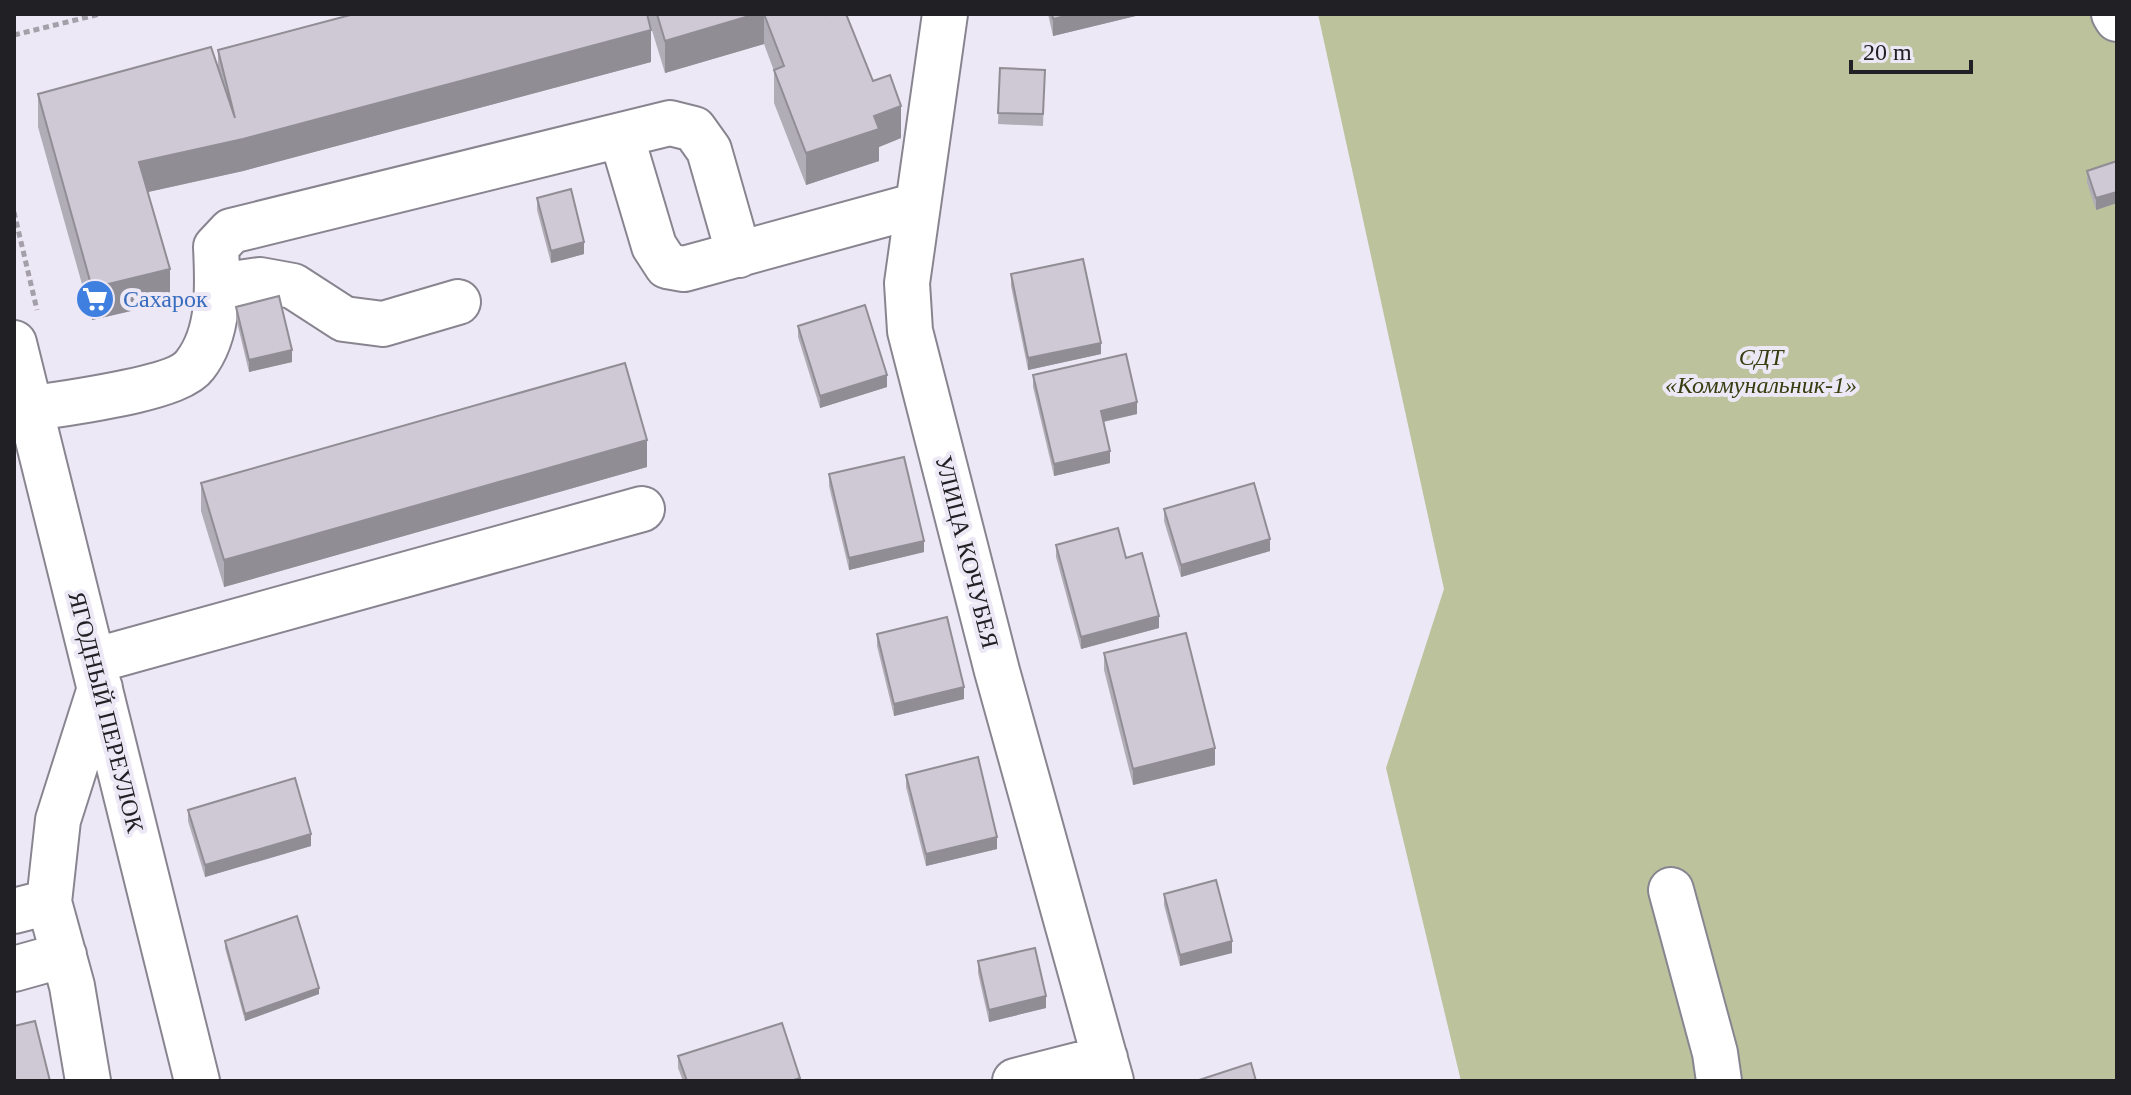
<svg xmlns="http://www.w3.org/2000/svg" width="2131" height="1095" font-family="'Times New Roman',serif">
  <rect width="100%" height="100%" fill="#ede8f5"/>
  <!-- green -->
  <path fill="#bbc29c" d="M1318,14h799v1067h-656l-75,-313 58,-179z"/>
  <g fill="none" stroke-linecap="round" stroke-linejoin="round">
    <defs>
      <path id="minor" d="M945,14l-38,269 3,48 87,340 114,410
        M2114,14l3,5
        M621,135l49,-12 24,6 15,21 30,105
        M218,286l42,-6 33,6 51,33 39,5 75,-22
        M14,343l183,738
        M30,409c33,-6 147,-19 165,-44 25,-32 23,-79 21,-118l15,-16 390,-96 33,111 13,20 17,3 234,-64
        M93,661l549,-152
        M1671,890l44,163 4,28
        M14,911l35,-9
        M14,969l50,-14
        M88,1081l-16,-95 -23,-84 9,-82 42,-132
        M1015,1081l90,-23"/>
    </defs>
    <!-- minor casing -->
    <use href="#minor" stroke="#898590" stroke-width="48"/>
    <!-- path -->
    <path stroke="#a4a0aa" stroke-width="5" stroke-dasharray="6 4" stroke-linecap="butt" d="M14,35l86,-21
      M14,212l23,98"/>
    <!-- minor -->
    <use href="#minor" stroke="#fff" stroke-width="44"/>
  </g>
  <!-- wall -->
  <path fill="#b1adb7" d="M647,14h177l49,67 28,57 -22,9v14l-73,24 -32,-82v-32l-10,-27 -99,29z
    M1048,14h96l-91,22z
    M218,50l433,12 -408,109 -95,21 22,110 -78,18 -54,-193v-33l180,-26z
    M1000,68l45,2 -2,56 -45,-2z
    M2117,161v42l-21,7 -9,-27v-12z
    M537,198l47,56 -33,9 -14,-53z
    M1011,274l90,80 -73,16 -17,-84z
    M236,307l56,55 -43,10 -13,-54z
    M798,326l89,61 -67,21 -22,-71z
    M1033,375l104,39 -33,8 6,41 -56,13 -21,-89z
    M647,467l-423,120 -23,-76v-28z
    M829,474l95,78 -75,18 -20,-84z
    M1164,509l106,42 -89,26 -17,-56z
    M1056,545l70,13 33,70 -78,21 -25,-92z
    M877,634l87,65 -70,17 -17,-70z
    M1104,653l111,112 -82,20 -29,-115z
    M906,775l91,74 -71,17 -20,-79z
    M188,810l123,36 -106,31 -17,-56z
    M1164,894l68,59 -52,13 -16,-61z
    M225,941l94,53 -74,27 -20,-73z
    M978,961l68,47 -57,14 -11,-49z
    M678,1056l122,25h-117l-5,-13z"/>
  <!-- shaded-wall -->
  <path fill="#908d95" d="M756,14h8v30l-99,29v-32z
    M1074,14h70l-91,22v-17z
    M651,30v32l-408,109 -104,23v-32z
    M901,106v32l-22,9v14l-73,24v-32l68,-37z
    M2117,192v11l-21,7v-12z
    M584,242v12l-33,9v-12z
    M170,269v33l-78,18v-32z
    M1101,343v11l-73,16v-12z
    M292,350v12l-43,10v-12z
    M887,375v12l-67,21v-12z
    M1137,402v12l-36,8v-11z
    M647,440v27l-423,120v-27z
    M1110,451v12l-56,13v-12z
    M1270,539v12l-89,26v-12z
    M924,541v11l-75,18v-12z
    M1159,616v12l-78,21v-12z
    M964,687v12l-70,17v-12z
    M1215,748v17l-82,20v-16z
    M311,834v12l-106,31v-12z
    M997,837v12l-71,17v-12z
    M1232,941v12l-52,13v-11z
    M319,988v6l-74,27v-7z
    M1046,996v12l-57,14v-12z"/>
  <!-- building -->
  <path fill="#cec9d5" stroke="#908d95" stroke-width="2" d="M354,14h293l4,16 -408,109 -104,23 31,107 -78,19 -54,-194 173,-47 24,71 -17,-68z
    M657,14h99l-91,27z
    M764,14h60l1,1 3,-1h18l27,67 17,-6 11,31 -27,10 5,13 -73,24 -32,-83 10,-4z
    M1052,14h22l-21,5z
    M1000,68l45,2 -2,44 -45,-1z
    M2117,161v31l-21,6 -9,-27z
    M571,189l13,53 -33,9 -14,-53z
    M1083,259l18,84 -73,15 -17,-84z
    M279,296l13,54 -43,10 -13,-53z
    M865,305l22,70 -67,21 -22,-70z
    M1126,354l11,48 -36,9 9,40 -56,13 -21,-89z
    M625,363l22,77 -423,120 -23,-77z
    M904,457l20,84 -75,17 -20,-84z
    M1254,483l16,56 -89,26 -17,-56z
    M1118,528l8,30 16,-5 17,63 -78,21 -25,-92z
    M947,617l17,70 -70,17 -17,-70z
    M1186,633l29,115 -82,21 -29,-116z
    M978,757l19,80 -71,17 -20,-79z
    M295,778l16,56 -106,31 -17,-55z
    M1216,880l16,61 -52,14 -16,-61z
    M297,916l22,72 -74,26 -20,-73z
    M1035,948l11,48 -57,14 -11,-49z
    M35,1021l15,60h-36v-55z
    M782,1023l18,55 -9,3h-104l-9,-25z
    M1251,1063l5,18h-57v-1z"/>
  <!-- icons -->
  <defs>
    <symbol id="supermarket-disc" viewBox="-11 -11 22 22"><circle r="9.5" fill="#3f7fe0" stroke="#ede8f5"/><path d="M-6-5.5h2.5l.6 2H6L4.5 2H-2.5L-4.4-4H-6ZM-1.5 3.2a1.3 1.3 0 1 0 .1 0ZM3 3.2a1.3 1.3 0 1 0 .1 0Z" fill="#fff"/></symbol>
  </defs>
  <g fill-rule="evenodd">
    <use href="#supermarket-disc" x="73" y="277" width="44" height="44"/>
  </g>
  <g text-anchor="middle" stroke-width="8" stroke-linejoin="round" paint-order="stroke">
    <!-- shop labels -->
    <g font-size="24" fill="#366cbe" stroke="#ede8f5" text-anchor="start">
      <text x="123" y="307">Сахарок</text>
    </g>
    <!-- park labels -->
    <g font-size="24" font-style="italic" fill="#373d0f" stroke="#ede8f5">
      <text x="1761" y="365">СДТ<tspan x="1761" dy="28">«Коммунальник-1»</tspan></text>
    </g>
    <!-- street labels -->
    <g font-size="24" fill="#212024" stroke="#ede8f5">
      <text transform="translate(967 552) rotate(76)" y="8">УЛИЦА КОЧУБЕЯ</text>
      <text transform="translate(106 712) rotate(76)" y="8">ЯГОДНЫЙ ПЕРЕУЛОК</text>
    </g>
  </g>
  <!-- border -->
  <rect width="2131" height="1095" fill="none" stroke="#212024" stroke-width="32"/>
  <!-- scale -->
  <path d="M1851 60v12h120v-12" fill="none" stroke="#212024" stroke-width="4"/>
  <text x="1863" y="60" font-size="24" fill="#212024" stroke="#ede8f5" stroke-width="6" paint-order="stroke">20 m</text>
</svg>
